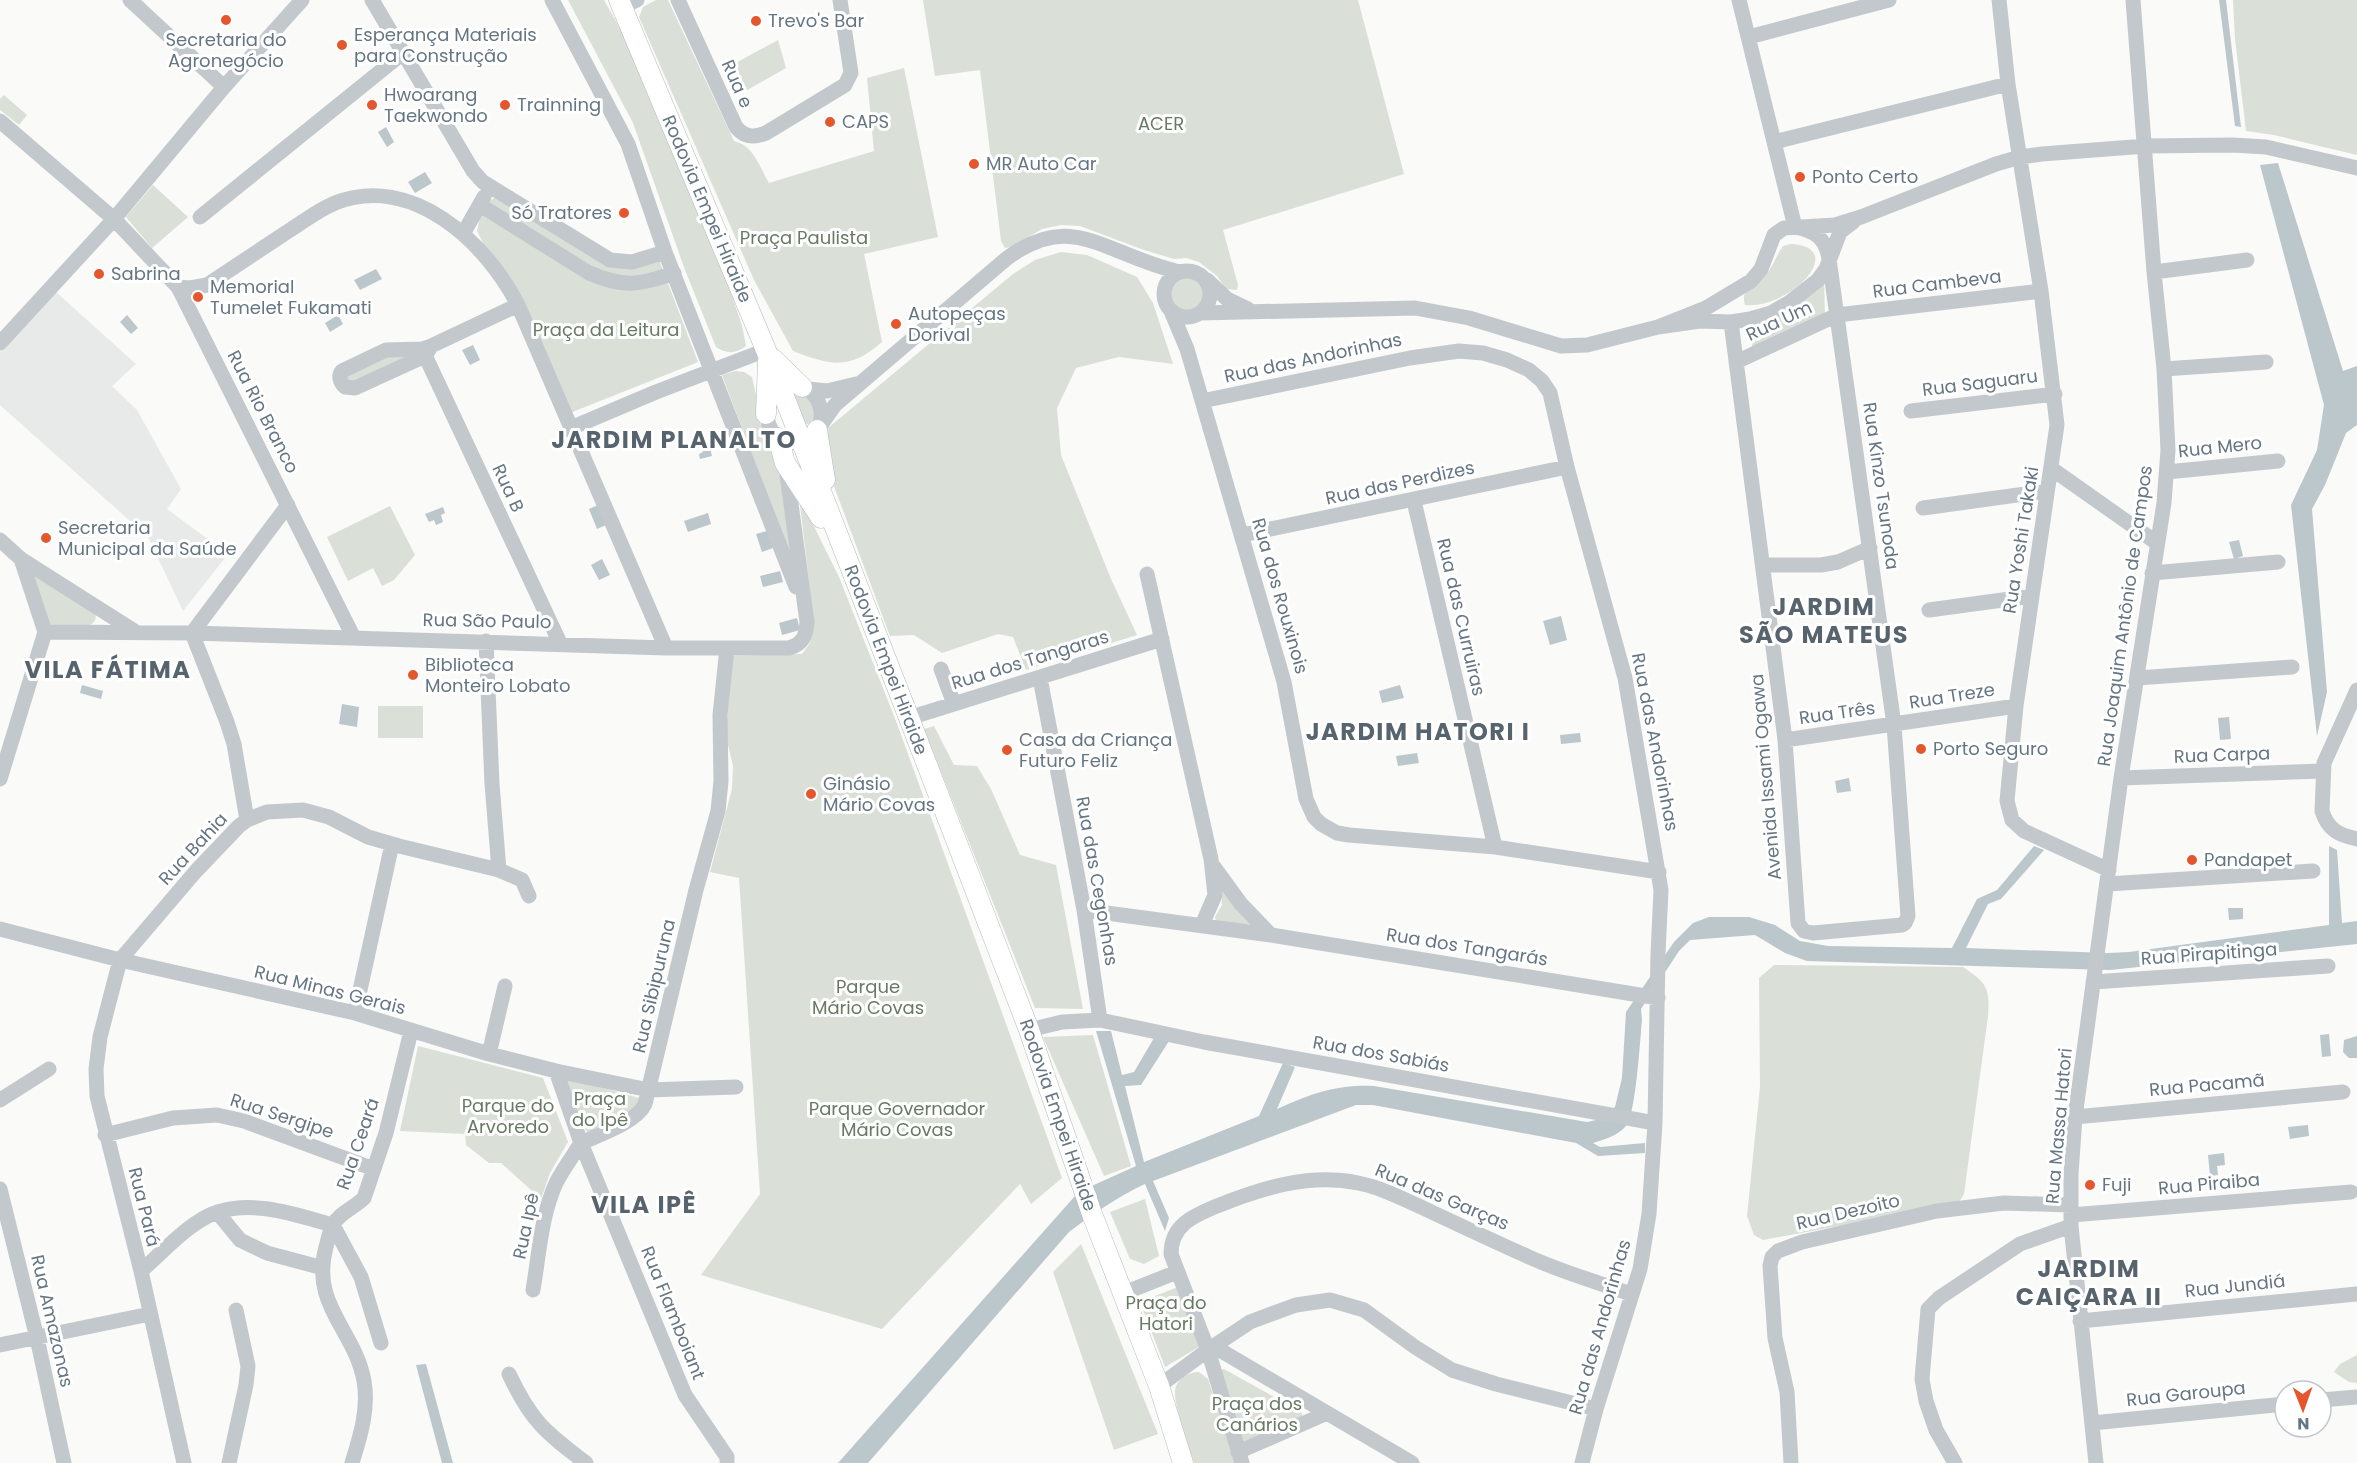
<svg xmlns="http://www.w3.org/2000/svg" width="2357" height="1463" font-family="Poppins,sans-serif">
  <rect width="100%" height="100%" fill="#fafaf8"/>
  <!-- built -->
  <path fill="#e8e9e9" d="M56,292l80,72 -24,22 25,24 44,79 -14,20 61,45 -45,57 -35,-74 -148,-132v-53z"/>
  <!-- green -->
  <path fill="#dadfd7" d="M568,0h36l28,50 90,215 20,61 4,20c-10,8 -20,8 -30,1l-31,-77 -52,-147z
    M656,0h12l66,141c20,5 25,25 35,42l105,-32 -7,-73 37,-10 34,169 -74,17 18,88c-33,29 -52,23 -89,9l-39,-71 -115,-263 4,-10z
    M923,0h435l46,174 -181,56 15,55 -1,5 -11,-1 -9,-13 -18,-14 -13,-4 -12,1 -30,-9 -64,-24 -19,-1 -19,4 -30,18 -7,1 -4,-7 -21,-171 -45,6z
    M2233,0h124v155l-83,-20 -28,-4 -11,-92z
    M778,40l8,28 -44,25 -10,-28z
    M4,95l23,20 -8,10 -19,-15v-11z
    M153,185l35,32 -36,31 -26,-31z
    M497,195l101,64 60,-2 40,105 -128,51 -93,-182 5,-22z
    M1791,244c58,3 0,65 -46,61 -6,-17 14,-22 23,-33 6,-8 9,-18 15,-26z
    M1061,252l26,3 50,22 16,26 20,61 -54,-7 -43,11 -19,40 4,47 50,124 26,56 -111,35 -13,-33 -15,-3 -56,19 -28,-18 -24,1 -55,-147 -10,-34 3,-27 185,-154 22,-14z
    M1169 294a18 18 0 1 1 36 0a18 18 0 1 1-36 0Z
    M1824,277l1,40 -72,34 -4,-29z
    M409,354l2,5 -56,25 -8,-5v-7l32,-17z
    M735,371l9,1 8,5 7,32 1,14 6,12 7,6 7,22 13,100 -71,-188z
    M799,394l13,4 2,22 -10,6 -11,-31z
    M799,496l40,81 57,144 166,457 -31,26 -11,-20 -138,145 -181,-54 59,-81 -21,-316 -29,-6 22,-83 1,-23 -7,-30 6,-80 70,-2 8,-11 4,-19z
    M390,506l25,49 -21,25 -12,6 -9,-18 -25,13 -21,-44z
    M30,567l64,40c2,8 4,13 -4,18l-40,3z
    M378,706h45v32h-45z
    M934,726l20,39 23,1 14,23 29,66 36,10 27,144 -48,-1 -111,-279z
    M1221,889l29,32 -1,4 -33,-3 -1,-5 7,-12z
    M1774,965l189,2c24,16 27,21 25,49l-24,178 -6,10 -195,36 -9,-5 -7,-19 13,-129 -1,-109z
    M1093,1035l38,131 -27,10 -61,-139z
    M418,1046l125,32 25,64 -18,31 -9,26 -40,-36h-12l-23,-18 -1,-11 -65,-3z
    M564,1077l75,21 -5,16 -45,19 -3,-2z
    M1145,1199l14,57 -15,8 -14,-5 -20,-47z
    M1081,1244l77,190 -44,16 -61,-178z
    M1178,1287l21,60 -34,20 -25,-65z
    M2357,1355v28l-8,-1 -15,-10 6,-8z
    M1224,1369l77,43 2,5 -60,25 -23,-72z
    M1199,1372l9,7 28,84h-42c-5,-15 -20,-57 -19,-71 0,-12 13,-20 24,-20z"/>
  <!-- water -->
  <path fill="#bbc7cb" d="M2219,0h7l15,127 -6,-1z
    M386,127l8,15 -7,5 -9,-15z
    M2278,163l65,208 14,-5v59l-11,8 -21,52 -13,24 15,183 -10,44 -26,-231 26,-55 7,-45 -64,-240z
    M425,172l7,11 -17,10 -7,-11z
    M376,269l6,10 -22,11 -6,-10z
    M127,315l11,13 -7,6 -11,-12z
    M338,315l5,9 -13,8 -5,-9z
    M473,345l7,15 -10,5 -8,-15z
    M708,441l4,15 -12,3 -1,-5 4,-2 -3,-9z
    M598,505l8,20 -9,4 -8,-20z
    M443,507l2,6 -4,2 2,7 -7,3 -2,-5 -5,2 -4,-8z
    M708,513l3,11 -23,8 -4,-11z
    M767,531l6,17 -11,4 -6,-18z
    M2239,540l4,16 -9,3 -5,-17z
    M602,559l8,16 -11,5 -8,-15z
    M780,571l3,11 -20,5 -3,-11z
    M1561,616l6,24 -17,5 -7,-24z
    M797,618l3,12 -18,5 -3,-12z
    M82,685l21,6 -2,8 -21,-6z
    M1400,685l4,13 -22,5 -3,-12z
    M342,704l17,3 -2,20 -18,-3z
    M2229,717l2,22 -11,1 -2,-22z
    M1580,733l1,9 -20,2 -1,-9z
    M1417,753l2,10 -21,3 -2,-10z
    M1849,778l2,13 -14,2 -2,-12z
    M2034,846l10,4 -43,49 -13,5 -22,44 142,5 21,-1 200,-27v-79l8,4 5,73 15,-2v23l-247,26 -303,-9 -22,-8 -30,-18 -65,5 -11,11 -38,58 1,11c-2,20 -6,94 -16,106 -9,10 -20,13 -33,17l7,4 45,-4v10l-47,3 -22,-13 -203,-38h-17l-203,76 16,37 -4,13 -20,-47c-28,13 -52,30 -76,48l-201,231h-30l237,-267 21,-12 40,-18 -40,-135h15l11,44 12,-3 20,-34 15,3 -28,44 -16,1 19,76 115,-46 24,-53 12,4 -18,42c34,-15 59,-25 97,-23l213,36 14,-3 14,-12 7,-29 4,-66 48,-70 19,-19 16,-6h40l26,8 25,16 28,5 124,2 25,-49 20,-9z
    M2228,908h15v11l-14,1z
    M2329,1034l2,22 -9,1 -2,-22z
    M2357,1036v22h-8l-6,-6 1,-12z
    M2308,1125l1,11 -19,3 -2,-12z
    M2224,1153l1,12 -8,1 1,9 -8,1 -2,-21z
    M426,1364l27,99h-11l-26,-98z"/>
  <g fill="none" stroke-linecap="round" stroke-linejoin="round">
    <defs>
      <path id="major" d="M619,0l147,350 143,368 120,312 63,184 67,172 24,77
        M773,359l29,28
        M766,414l2,-53
        M817,430l8,50
        M778,438l7,25 36,55"/>
    </defs>
    <!-- major casing -->
    <use href="#major" stroke="#b5babe" stroke-width="21"/>
    <!-- minor -->
    <path stroke="#c3c8cc" stroke-width="15" d="M130,0l94,87
      M372,0l101,171 10,11 127,78 22,2 33,-10
      M552,0l76,144 37,108 131,335
      M678,0l58,127c8,10 18,11 30,6l79,-48 6,-12 -11,-73
      M1739,0l56,227
      M1999,0l9,84 33,207 16,134 -41,281 -9,95 5,19 12,11 85,39
      M622,7l15,-7
      M1749,37l140,-37
      M0,121l114,98 64,68 176,351
      M1774,142l234,-58
      M480,205l109,68c35,15 51,12 85,0
      M200,217l203,-164
      M463,234l21,-37
      M1164 294a23 23 0 1 1 46 0a23 23 0 1 1-46 0Z
      M2154,272l93,-12
      M1207,280l20,19 21,10
      M178,287l12,1 17,-3c27,-18 54,-36 80,-53 16,-10 31,-22 48,-29 77,-30 151,39 183,102l148,343
      M1171,311l16,38 97,333 22,117 8,18 7,7 16,9 12,2 146,12 164,25
      M1201,313l214,-5 54,10 92,28 26,-1 71,-18 42,-6 31,1 19,-3 21,-6 19,-11 28,-22 8,-11 14,-37 13,-10
      M1731,322l54,418 13,183 6,8 9,2 89,-8 3,-2 3,-7 -14,-191 -65,-466c-3,-20 -13,-28 -34,-32
      M1658,327l48,-19 45,-27 10,-12 13,-34 10,-7 51,-3 26,-8 135,-53 24,-7 22,-3 104,-8 87,-1 33,2 91,21
      M0,343l114,-124 110,-132 78,-87
      M430,348l-5,8 -70,32 -10,-1c-5,-5 -7,-11 -3,-16l44,-21 36,-1 9,-3 87,-41
      M422,349l138,294
      M1736,362l101,-47 204,-24
      M2164,369l102,-7
      M792,387c23,-2 32,18 28,38
      M808,389l19,2 29,-7
      M1202,401l208,-43 49,-7 24,2 24,7 22,10 13,11 8,12 17,74 58,211 36,212 -3,64 -3,169 -6,91 -9,55 -44,140 -14,54
      M767,404c-5,29 22,52 46,30 9,-8 15,-21 23,-30l170,-145c56,-42 85,-17 141,3 10,4 21,7 32,10
      M1911,411l144,-17
      M571,428l85,-36 110,-42
      M2052,469l105,74
      M2167,472l111,-11
      M1414,501l81,346
      M1923,508l124,-17
      M1242,535l325,-68
      M0,540l21,19 115,73
      M21,559l24,73
      M1763,565h58l17,-3 32,-14
      M2152,573l126,-11
      M1147,574l64,285 4,36 -13,30
      M1929,610l103,-14
      M45,632l147,1 474,15h123c14,-4 17,-12 18,-26l-21,-155
      M486,641l6,143 7,86 23,10 7,16
      M941,669l13,35
      M1040,678l44,232 16,110
      M2137,678l155,-11
      M2357,690l-33,73 -2,48c6,19 17,24 35,28
      M909,718l253,-79
      M1785,740l231,-34
      M2121,778l202,-7
      M0,779l45,-147
      M247,820l-13,-76 -7,-22 -35,-89 96,-128
      M1214,867l27,37 30,31
      M2107,884l206,-13
      M1084,910l187,25 387,63
      M0,929l120,31 235,53 134,41 67,17 93,19 87,-3
      M2093,982l235,-16
      M355,1013l37,-169
      M1029,1030l33,-8 38,-2 104,22 451,81
      M489,1054l16,-68
      M556,1071l25,72 104,252 42,62v6
      M0,1100l49,-31
      M2075,1117l268,-25
      M105,1135l68,-17 44,-3 27,6 130,48
      M581,1143c18,-8 56,-21 64,-39l51,-214 22,-79 3,-30 -1,-66 7,-67
      M0,1189l37,149 27,125
      M217,1212l23,28 27,13 56,15
      M2071,1215l280,-23
      M141,1271c21,-18 50,-51 77,-59 37,-12 78,3 115,13l28,52 20,66
      M533,1290c6,-35 8,-74 23,-107 7,-14 17,-27 25,-40
      M1124,1293l53,-21
      M2080,1321l277,-27
      M0,1345l150,-31
      M1213,1346l199,117
      M509,1374c22,47 36,58 77,89
      M1159,1386l49,-36 42,-28 46,-17 34,-5 34,10 51,37 37,23 44,14 100,25
      M2321,1400l36,-3
      M2092,1423l193,-19
      M1238,1452l87,-38
      M184,1463l-43,-192 -44,-175 -1,-27 4,-32 20,-77 76,-89 43,-45 8,-6 20,-8 36,-2 26,7 39,20 31,9 100,24
      M229,1463l17,-78 2,-19 -12,-56
      M352,1463c8,-26 17,-54 12,-82 -9,-51 -54,-76 -38,-134 2,-6 3,-15 7,-22 6,-12 21,-17 31,-27l22,-65 25,-102
      M1242,1463l-34,-113 -37,-96c0,-29 22,-38 46,-48 45,-18 92,-33 141,-23 22,4 43,15 63,24 36,17 72,34 108,50 33,15 68,25 102,37
      M1791,1463l-4,-71 -12,-54 -5,-72 2,-9 6,-6 24,-9 135,-31 67,-8 67,2
      M1955,1463l-19,-33 -10,-29 -4,-22 6,-70 11,-11 81,-54 51,-18
      M2096,1463l-25,-237v-52l4,-57 46,-339 43,-275 4,-53 -4,-81 -10,-97 -21,-272"/>
    <!-- major -->
    <use href="#major" stroke="#fff" stroke-width="20"/>
  </g>
  <!-- markers -->
  <g fill="#e4572e" stroke="#fff" stroke-width="2">
    <circle cx="226" cy="20" r="6"/>
    <circle cx="756" cy="21" r="6"/>
    <circle cx="342" cy="45" r="6"/>
    <circle cx="372" cy="105" r="6"/>
    <circle cx="505" cy="105" r="6"/>
    <circle cx="830" cy="122" r="6"/>
    <circle cx="974" cy="164" r="6"/>
    <circle cx="1800" cy="177" r="6"/>
    <circle cx="624" cy="213" r="6"/>
    <circle cx="99" cy="274" r="6"/>
    <circle cx="198" cy="297" r="6"/>
    <circle cx="896" cy="324" r="6"/>
    <circle cx="46" cy="538" r="6"/>
    <circle cx="413" cy="675" r="6"/>
    <circle cx="1921" cy="749" r="6"/>
    <circle cx="1007" cy="750" r="6"/>
    <circle cx="811" cy="794" r="6"/>
    <circle cx="2192" cy="860" r="6"/>
    <circle cx="2090" cy="1185" r="6"/>
  </g>
  <g text-anchor="middle" stroke-width="6" stroke-linejoin="round" paint-order="stroke">
    <!-- poi labels -->
    <g font-size="18" fill="#657683" stroke="#fff" text-anchor="start">
      <text x="768" y="27">Trevo's Bar</text>
      <text x="354" y="41">Esperança Materiais<tspan x="354" dy="21">para Construção</tspan></text>
      <text x="226" y="46" text-anchor="middle">Secretaria do<tspan x="226" dy="21">Agronegócio</tspan></text>
      <text x="384" y="101">Hwoarang<tspan x="384" dy="21">Taekwondo</tspan></text>
      <text x="517" y="111">Trainning</text>
      <text x="842" y="128">CAPS</text>
      <text x="986" y="170">MR Auto Car</text>
      <text x="1812" y="183">Ponto Certo</text>
      <text x="612" y="219" text-anchor="end">Só Tratores</text>
      <text x="111" y="280">Sabrina</text>
      <text x="210" y="293">Memorial<tspan x="210" dy="21">Tumelet Fukamati</tspan></text>
      <text x="908" y="320">Autopeças<tspan x="908" dy="21">Dorival</tspan></text>
      <text x="58" y="534">Secretaria<tspan x="58" dy="21">Municipal da Saúde</tspan></text>
      <text x="425" y="671">Biblioteca<tspan x="425" dy="21">Monteiro Lobato</tspan></text>
      <text x="1019" y="746">Casa da Criança<tspan x="1019" dy="21">Futuro Feliz</tspan></text>
      <text x="1933" y="755">Porto Seguro</text>
      <text x="823" y="790">Ginásio<tspan x="823" dy="21">Mário Covas</tspan></text>
      <text x="2204" y="866">Pandapet</text>
      <text x="2102" y="1191">Fuji</text>
    </g>
    <!-- street labels -->
    <g font-size="18" fill="#657683" stroke="#fff">
      <text transform="translate(737 84) rotate(66)" y="6">Rua e</text>
      <text transform="translate(707 209) rotate(67)" y="6">Rodovia Empei Hiraide</text>
      <text transform="translate(1937 284) rotate(-7)" y="6">Rua Cambeva</text>
      <text transform="translate(1779 321) rotate(-25)" y="6">Rua Um</text>
      <text transform="translate(1313 358) rotate(-12)" y="6">Rua das Andorinhas</text>
      <text transform="translate(1980 383) rotate(-7)" y="6">Rua Saguaru</text>
      <text transform="translate(263 412) rotate(63)" y="6">Rua Rio Branco</text>
      <text transform="translate(2220 447) rotate(-6)" y="6">Rua Mero</text>
      <text transform="translate(1400 483) rotate(-12)" y="6">Rua das Perdizes</text>
      <text transform="translate(1881 486) rotate(82)" y="6">Rua Kinzo Tsunoda</text>
      <text transform="translate(508 488) rotate(65)" y="6">Rua B</text>
      <text transform="translate(2021 540) rotate(-81)" y="6">Rua Yoshi Takaki</text>
      <text transform="translate(1280 596) rotate(74)" y="6">Rua dos Rouxinois</text>
      <text transform="translate(2125 616) rotate(-82)" y="6">Rua Joaquim Antônio de Campos</text>
      <text transform="translate(1461 617) rotate(77)" y="6">Rua das Curruiras</text>
      <text transform="translate(487 621) rotate(1)" y="6">Rua São Paulo</text>
      <text transform="translate(886 660) rotate(69)" y="6">Rodovia Empei Hiraide</text>
      <text transform="translate(1030 660) rotate(-17)" y="6">Rua dos Tangaras</text>
      <text transform="translate(1952 696) rotate(-9)" y="6">Rua Treze</text>
      <text transform="translate(1837 713) rotate(-8)" y="6">Rua Três</text>
      <text transform="translate(1655 742) rotate(79)" y="6">Rua das Andorinhas</text>
      <text transform="translate(2222 755) rotate(-2)" y="6">Rua Carpa</text>
      <text transform="translate(1766 777) rotate(-95)" y="6">Avenida Issami Ogawa</text>
      <text transform="translate(193 849) rotate(-47)" y="6">Rua Bahia</text>
      <text transform="translate(1097 881) rotate(80)" y="6">Rua das Cegonhas</text>
      <text transform="translate(1467 947) rotate(9)" y="6">Rua dos Tangarás</text>
      <text transform="translate(2209 954) rotate(-4)" y="6">Rua Pirapitinga</text>
      <text transform="translate(654 986) rotate(-77)" y="6">Rua Sibipuruna</text>
      <text transform="translate(330 990) rotate(14)" y="6">Rua Minas Gerais</text>
      <text transform="translate(1381 1054) rotate(10)" y="6">Rua dos Sabiás</text>
      <text transform="translate(2207 1085) rotate(-5)" y="6">Rua Pacamã</text>
      <text transform="translate(1058 1115) rotate(71)" y="6">Rodovia Empei Hiraide</text>
      <text transform="translate(282 1116) rotate(18)" y="6">Rua Sergipe</text>
      <text transform="translate(2059 1126) rotate(-85)" y="6">Rua Massa Hatori</text>
      <text transform="translate(358 1144) rotate(-71)" y="6">Rua Ceará</text>
      <text transform="translate(2209 1184) rotate(-5)" y="6">Rua Piraiba</text>
      <text transform="translate(1442 1197) rotate(23)" y="6">Rua das Garças</text>
      <text transform="translate(144 1207) rotate(76)" y="6">Rua Pará</text>
      <text transform="translate(1848 1212) rotate(-13)" y="6">Rua Dezoito</text>
      <text transform="translate(526 1226) rotate(-78)" y="6">Rua Ipê</text>
      <text transform="translate(2235 1286) rotate(-6)" y="6">Rua Jundiá</text>
      <text transform="translate(673 1313) rotate(68)" y="6">Rua Flamboiant</text>
      <text transform="translate(52 1321) rotate(77)" y="6">Rua Amazonas</text>
      <text transform="translate(1600 1327) rotate(-74)" y="6">Rua das Andorinhas</text>
      <text transform="translate(2186 1394) rotate(-6)" y="6">Rua Garoupa</text>
    </g>
    <!-- park labels -->
    <g font-size="18" fill="#687a64" stroke="#fff">
      <text x="1161" y="130">ACER</text>
      <text x="804" y="244">Praça Paulista</text>
      <text x="606" y="336">Praça da Leitura</text>
      <text x="868" y="993">Parque<tspan x="868" dy="21">Mário Covas</tspan></text>
      <text x="600" y="1105">Praça<tspan x="600" dy="21">do Ipê</tspan></text>
      <text x="508" y="1112">Parque do<tspan x="508" dy="21">Arvoredo</tspan></text>
      <text x="897" y="1115">Parque Governador<tspan x="897" dy="21">Mário Covas</tspan></text>
      <text x="1166" y="1309">Praça do<tspan x="1166" dy="21">Hatori</tspan></text>
      <text x="1257" y="1410">Praça dos<tspan x="1257" dy="21">Canários</tspan></text>
    </g>
    <!-- district labels -->
    <g font-size="24" font-weight="bold" letter-spacing="1.5" fill="#57646e" stroke="#fff">
      <text x="674" y="448">JARDIM PLANALTO</text>
      <text x="1824" y="615">JARDIM<tspan x="1824" dy="28">SÃO MATEUS</tspan></text>
      <text x="108" y="678">VILA FÁTIMA</text>
      <text x="1418" y="740">JARDIM HATORI I</text>
      <text x="644" y="1213">VILA IPÊ</text>
      <text x="2089" y="1277">JARDIM<tspan x="2089" dy="28">CAIÇARA II</tspan></text>
    </g>
  </g>
  <!-- north arrow -->
  <g transform="translate(2303 1409) rotate(179)"><circle r="28" fill="#ffffff" stroke="#c1c8cd" stroke-width="1.5"/>
  <path d="M0-4.5L10 22L0 15L-10 22Z" fill="#e4572e"/>
  <text y="-9" font-size="16" font-weight="bold" text-anchor="middle" fill="#657683">N</text>
  </g>
</svg>
